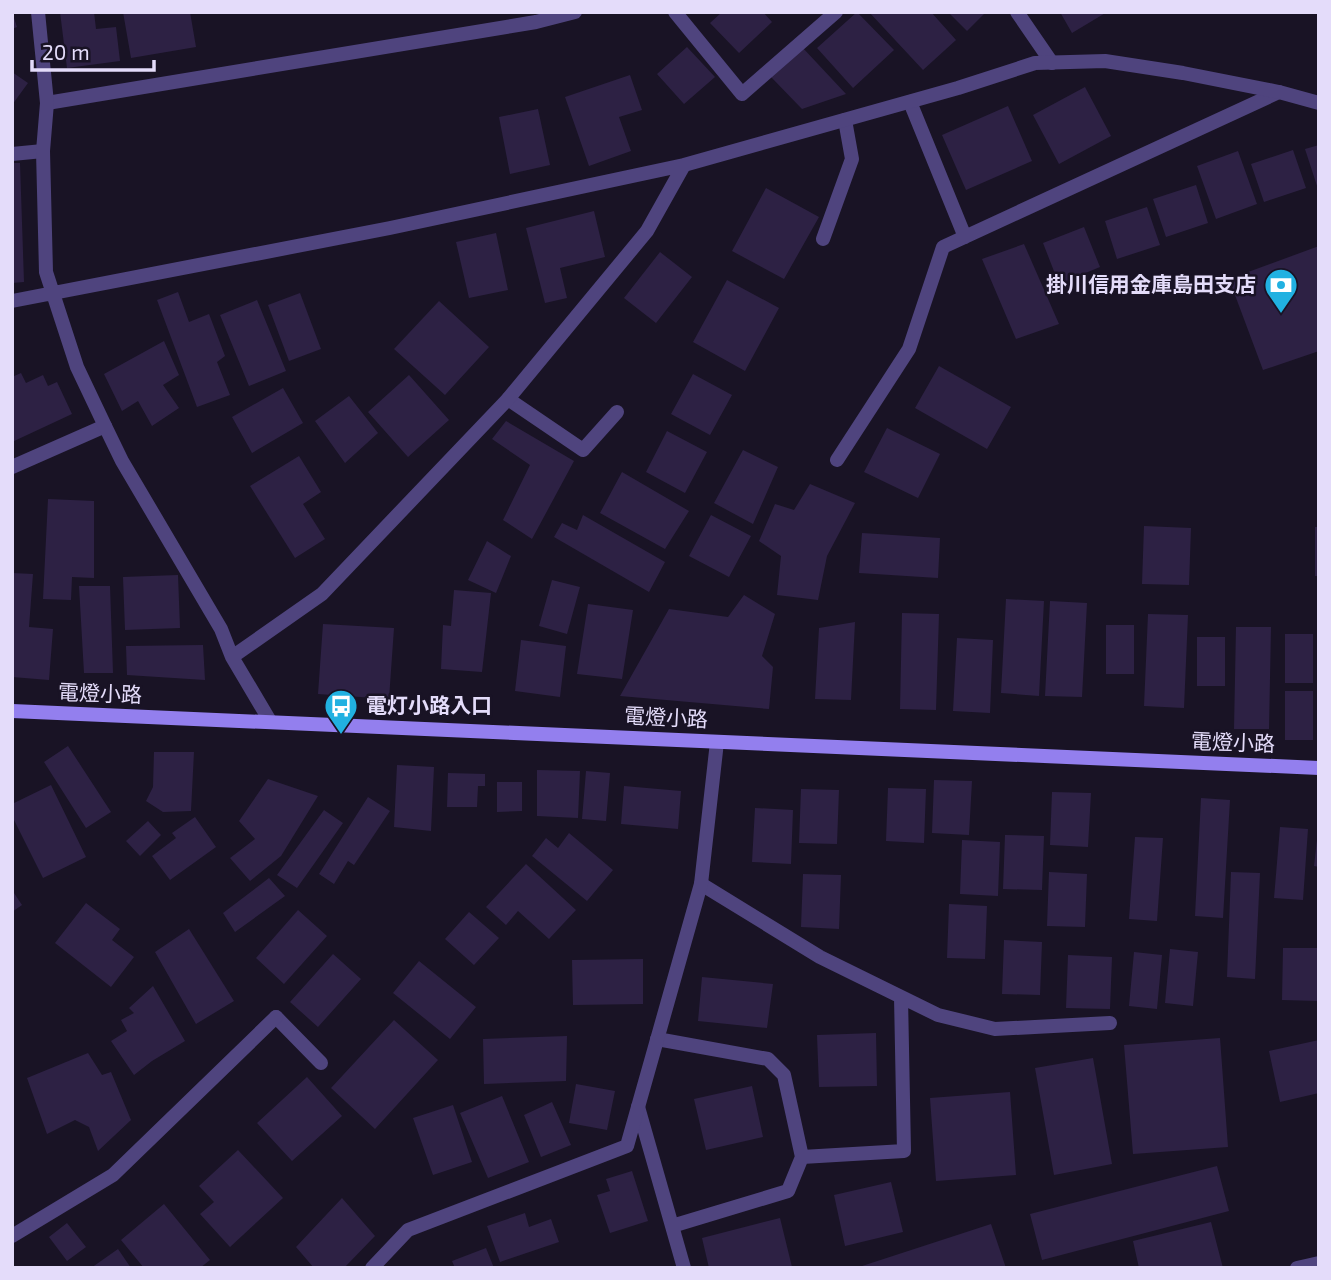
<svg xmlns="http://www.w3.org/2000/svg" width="1331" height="1280" font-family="'Exo 2','Noto Sans JP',sans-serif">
  <rect width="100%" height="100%" fill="#191325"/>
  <!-- building -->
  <path fill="#2d2144" d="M12,12l5,15 -5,2z
    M60,12h34l2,17 20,-2 4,34 -53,7z
    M123,12h67l6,35 -65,11z
    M722,12h41l9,10 -33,31 -29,-30z
    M857,12l37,38 -41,38 -36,-40z
    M869,12h62l25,28 -33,30z
    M948,12h38l-19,19z
    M1060,12h47l-35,21z
    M687,47l28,30 -31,27 -27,-30z
    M802,47l44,47 -44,15 -31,-32z
    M12,72l16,11 -16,22z
    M630,75l12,35 -23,7 12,34 -42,15 -24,-69z
    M1085,87l26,49 -52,28 -26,-49z
    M1008,106l24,55 -66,29 -24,-55z
    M538,109l12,56 -40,9 -11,-57z
    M1319,145v44h-1l-13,-40z
    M1293,150l13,38 -42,14 -13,-38z
    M1238,151l19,53 -41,15 -19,-53z
    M12,163h8l4,119 -12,1z
    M1196,185l12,38 -42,14 -13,-38z
    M766,188l53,29 -35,62 -52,-28z
    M1147,207l13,38 -43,14 -12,-38z
    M594,211l11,46 -45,11 7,30 -22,5 -19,-75z
    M1084,227l16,40 -41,17 -16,-41z
    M496,233l12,57 -39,8 -13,-56z
    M1024,244l35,80 -43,15 -34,-80z
    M1319,246v105l-56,19 -34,-91z
    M660,252l32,25 -36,46 -32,-25z
    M727,280l52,28 -34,63 -52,-29z
    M178,292l11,30 20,-8 16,42 -8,6 13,33 -33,12 -40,-107z
    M300,293l21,56 -32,12 -21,-56z
    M257,300l29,71 -37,15 -29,-71z
    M439,301l50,46 -44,48 -51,-46z
    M164,341l15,34 -16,10 16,23 -27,18 -14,-25 -16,10 -18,-37z
    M939,366l72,41 -24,42 -72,-41z
    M21,373l5,10 17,-8 5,11 9,-4 15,32 -60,28v-65z
    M693,374l39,21 -22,40 -39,-21z
    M409,375l40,45 -41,37 -40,-45z
    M283,388l20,35 -51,30 -20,-36z
    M349,396l29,37 -33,30 -30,-42z
    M506,421l68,40 -42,78 -29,-19 27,-55 -38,-26z
    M887,428l53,26 -22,44 -54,-26z
    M667,431l40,21 -22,41 -39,-21z
    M743,450l35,17 -25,57 -39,-21z
    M299,456l22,36 -18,12 22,35 -30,19 -45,-72z
    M622,472l67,39 -24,38 -65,-36z
    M810,484l45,19 -28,53 -9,44 -41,-5 4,-39 -22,-15 16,-37 19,6z
    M48,499l46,2v77l-22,-1 -1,23 -28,-1z
    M583,515l82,47 -16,30 -95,-55 8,-14 15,7z
    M711,515l40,21 -22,41 -40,-21z
    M1144,526l47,2 -2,57 -47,-1z
    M1315,527h4v49h-4z
    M862,533l78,5 -2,40 -79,-5z
    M487,541l24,15 -15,37 -28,-13z
    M12,573l21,1 -4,53 24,2 -4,51 -37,-3z
    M178,575l2,53 -55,2 -2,-53z
    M552,580l28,7 -13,47 -28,-8z
    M79,586h31l3,87h-29z
    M454,590l37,3 -9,79 -41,-3 2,-44 8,1z
    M744,595l31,19 -13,42 11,11 -4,42 -149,-13 49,-87 59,8z
    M1006,599l38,2 -5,95 -38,-3z
    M1050,601l37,2 -5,94 -37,-1z
    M588,604l45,6 -11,69 -45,-5z
    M902,613l37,1 -3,96 -36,-1z
    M1148,614l40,1 -4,93 -40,-2z
    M855,622l-4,78 -36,-1 4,-71z
    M323,624l71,4 -5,71 -71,-5z
    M1106,625h28v49h-28z
    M1236,627h35l-2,102h-35z
    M1285,634h28v49h-28z
    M1197,637h28v49h-28z
    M957,638l36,2 -3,73 -37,-2z
    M521,640l45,6 -6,51 -45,-6z
    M203,645l2,35 -78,-5 -1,-29z
    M1285,691h28v49h-28z
    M68,746l43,66 -25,16 -42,-66z
    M154,752h40l-3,59 -28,1 -17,-11 7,-14z
    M397,765l37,2 -3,64 -37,-4z
    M537,770l43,1 -2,47 -41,-2z
    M586,771l24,2 -4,48 -24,-2z
    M448,773l37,1v12h-7l-1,21h-30z
    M268,779l50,17 -37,60 -31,25 -20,-23 25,-19 -16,-18z
    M934,780l38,1 -3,54 -37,-2z
    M497,782h25v29l-25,1z
    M51,785l35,72 -43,21 -31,-62v-12z
    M624,786l57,5 -3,38 -57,-5z
    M888,788l38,1 -2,54 -38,-2z
    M801,789l38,1 -2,54 -38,-1z
    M1052,792l39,1 -3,54 -38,-2z
    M368,797l22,14 -36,54 -6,-4 -14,23 -15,-10z
    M1201,798l29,2 -7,118 -28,-2z
    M755,808l38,2 -2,54 -39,-2z
    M324,810l19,13 -46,65 -20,-13z
    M195,817l21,30 -46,33 -18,-24 24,-18 -4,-5z
    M148,821l13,14 -21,21 -14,-15z
    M1280,827l28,2 -5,71 -29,-2z
    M569,833l44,37 -26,31 -55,-45 14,-18 12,10z
    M1005,835l39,1 -2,54 -39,-1z
    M1135,837l28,1 -6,83 -28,-2z
    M962,840l38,2 -2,54 -38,-2z
    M1317,840h2v27l-5,-1z
    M526,864l50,46 -27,29 -31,-28 -12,14 -20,-18z
    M1049,872l38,2 -2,53 -38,-1z
    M1231,872l29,1 -5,106 -28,-2z
    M803,874l38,1 -2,54 -38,-2z
    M269,878l16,18 -50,36 -12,-19z
    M12,890l10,15 -10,7z
    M86,903l34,26 -8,11 22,17 -23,30 -56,-44z
    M949,904l38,2 -2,53 -38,-1z
    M298,910l29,26 -43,48 -28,-26z
    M469,912l30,26 -25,27 -29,-26z
    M189,929l45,72 -38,23 -41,-72z
    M1004,940l38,2 -2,53 -38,-1z
    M1283,948h36v53l-37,-1z
    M1170,949l28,3 -5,54 -28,-3z
    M1134,952l28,3 -5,54 -28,-3z
    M333,954l28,25 -43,48 -28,-25z
    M1068,955l44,2 -2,52 -44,-1z
    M643,959v45l-70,1 -1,-45z
    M419,961l57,46 -26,32 -57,-46z
    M702,977l71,7 -6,44 -69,-7z
    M153,986l32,55 -33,20 -18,14 -23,-34 16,-10 -6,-11 13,-7 -5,-5z
    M394,1020l44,40 -63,69 -44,-41z
    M876,1033l1,53 -58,1 -2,-52z
    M567,1036l-1,45 -82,3 -1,-45z
    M1220,1038l8,109 -95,7 -9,-109z
    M1319,1040v53l-39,9 -11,-51z
    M88,1053l14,22 9,-3 20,48 -33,31 -9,-24 -14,-7 -28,14 -20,-56z
    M1093,1058l19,106 -58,11 -19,-107z
    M307,1077l35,39 -50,45 -35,-38z
    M576,1084l39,7 -8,39 -38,-7z
    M752,1086l11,51 -57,13 -12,-51z
    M1010,1092l6,83 -80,6 -6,-83z
    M502,1096l27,66 -41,16 -28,-65z
    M552,1102l19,43 -30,12 -17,-42z
    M453,1105l19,57 -39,13 -20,-57z
    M238,1150l45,48 -53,49 -30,-33 14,-12 -15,-16z
    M1217,1166l12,45 -187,49 -12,-46z
    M632,1171l16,50 -38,12 -13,-38 13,-4 -4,-12z
    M891,1182l12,50 -58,14 -11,-51z
    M342,1198l33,38 -31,32h-30l-18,-21z
    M164,1204l46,56 -10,8h-56l-23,-28z
    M525,1213l4,14 22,-8 8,23 -59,20 -13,-36z
    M780,1218l12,49 -83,1 -7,-30z
    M1211,1222l12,46h-84l-6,-27z
    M67,1223l19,24 -19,14 -18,-24z
    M991,1224l15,44h-146l-1,-1z
    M486,1248l8,20h-39l-3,-7z
    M118,1249l13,19h-40z"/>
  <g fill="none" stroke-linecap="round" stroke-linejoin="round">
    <!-- lane -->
    <path stroke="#4f447e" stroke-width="14" d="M675,12l67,82 94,-82
      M1017,12l35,51
      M910,102l55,135
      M47,103l489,-81 39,-10
      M12,154l31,-3
      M823,239l29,-80 -7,-39
      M508,399l75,51 34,-38
      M837,460l72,-111 34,-102 336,-155
      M12,467l93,-41
      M701,884l119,73 118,58 57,14 115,-6
      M276,1017l45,46
      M657,1039l111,20 16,16 18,82 -14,34 -116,35
      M638,1107l46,161
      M802,1157l102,-6 -3,-154
      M1297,1268l22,-5"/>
    <!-- street -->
    <path stroke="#4f447e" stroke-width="14" d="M38,12l9,91 -4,48 3,121 31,95 28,59 17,35 99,168 11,28 38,64
      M12,301l378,-73 294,-63 274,-77 77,-25 70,-2 78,12 96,19 40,11
      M232,657l90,-63 186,-195 139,-168 37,-66
      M12,1236l101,-61 163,-158
      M372,1268l36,-38 219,-84 74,-262 16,-142"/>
    <!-- secondary -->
    <path stroke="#937fee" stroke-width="14" d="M12,711l1307,57"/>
  </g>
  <!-- icons -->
  <defs>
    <symbol id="bank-pin" viewBox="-11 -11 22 30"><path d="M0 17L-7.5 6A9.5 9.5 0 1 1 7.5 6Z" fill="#21b1e1" stroke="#191325"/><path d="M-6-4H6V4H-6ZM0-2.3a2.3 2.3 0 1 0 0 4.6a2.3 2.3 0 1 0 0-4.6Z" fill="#fff"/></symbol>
    <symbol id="bus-pin" viewBox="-11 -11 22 30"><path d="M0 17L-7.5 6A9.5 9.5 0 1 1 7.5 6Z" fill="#21b1e1" stroke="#191325"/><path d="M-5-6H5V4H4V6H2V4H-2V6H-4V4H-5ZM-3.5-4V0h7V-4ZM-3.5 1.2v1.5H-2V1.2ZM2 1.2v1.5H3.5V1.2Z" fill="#fff"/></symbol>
  </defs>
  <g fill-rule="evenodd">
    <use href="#bank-pin" x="1262" y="266" width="38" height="52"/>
    <use href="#bus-pin" x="322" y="687" width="38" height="52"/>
  </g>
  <g text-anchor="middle" stroke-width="5" stroke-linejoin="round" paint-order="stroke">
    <!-- poi labels -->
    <g font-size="21" font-weight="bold" fill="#e4dcfa" stroke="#191325" text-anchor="end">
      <text x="1256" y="292">掛川信用金庫島田支店</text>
      <text x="366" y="713" text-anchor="start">電灯小路入口</text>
    </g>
    <!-- street labels -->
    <g font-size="21" fill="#e4dcfa" stroke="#191325">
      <text transform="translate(100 694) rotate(2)" y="7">電燈小路</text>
      <text transform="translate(666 718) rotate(3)" y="7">電燈小路</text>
      <text transform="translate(1233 743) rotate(2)" y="7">電燈小路</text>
    </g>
  </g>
  <!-- border -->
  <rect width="1331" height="1280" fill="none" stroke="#e4dcfa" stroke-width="28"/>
  <!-- scale -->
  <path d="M32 60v10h122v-10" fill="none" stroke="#e4dcfa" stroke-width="3.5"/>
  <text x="42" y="60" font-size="21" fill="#e4dcfa" stroke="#191325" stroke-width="5" paint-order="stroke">20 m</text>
</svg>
